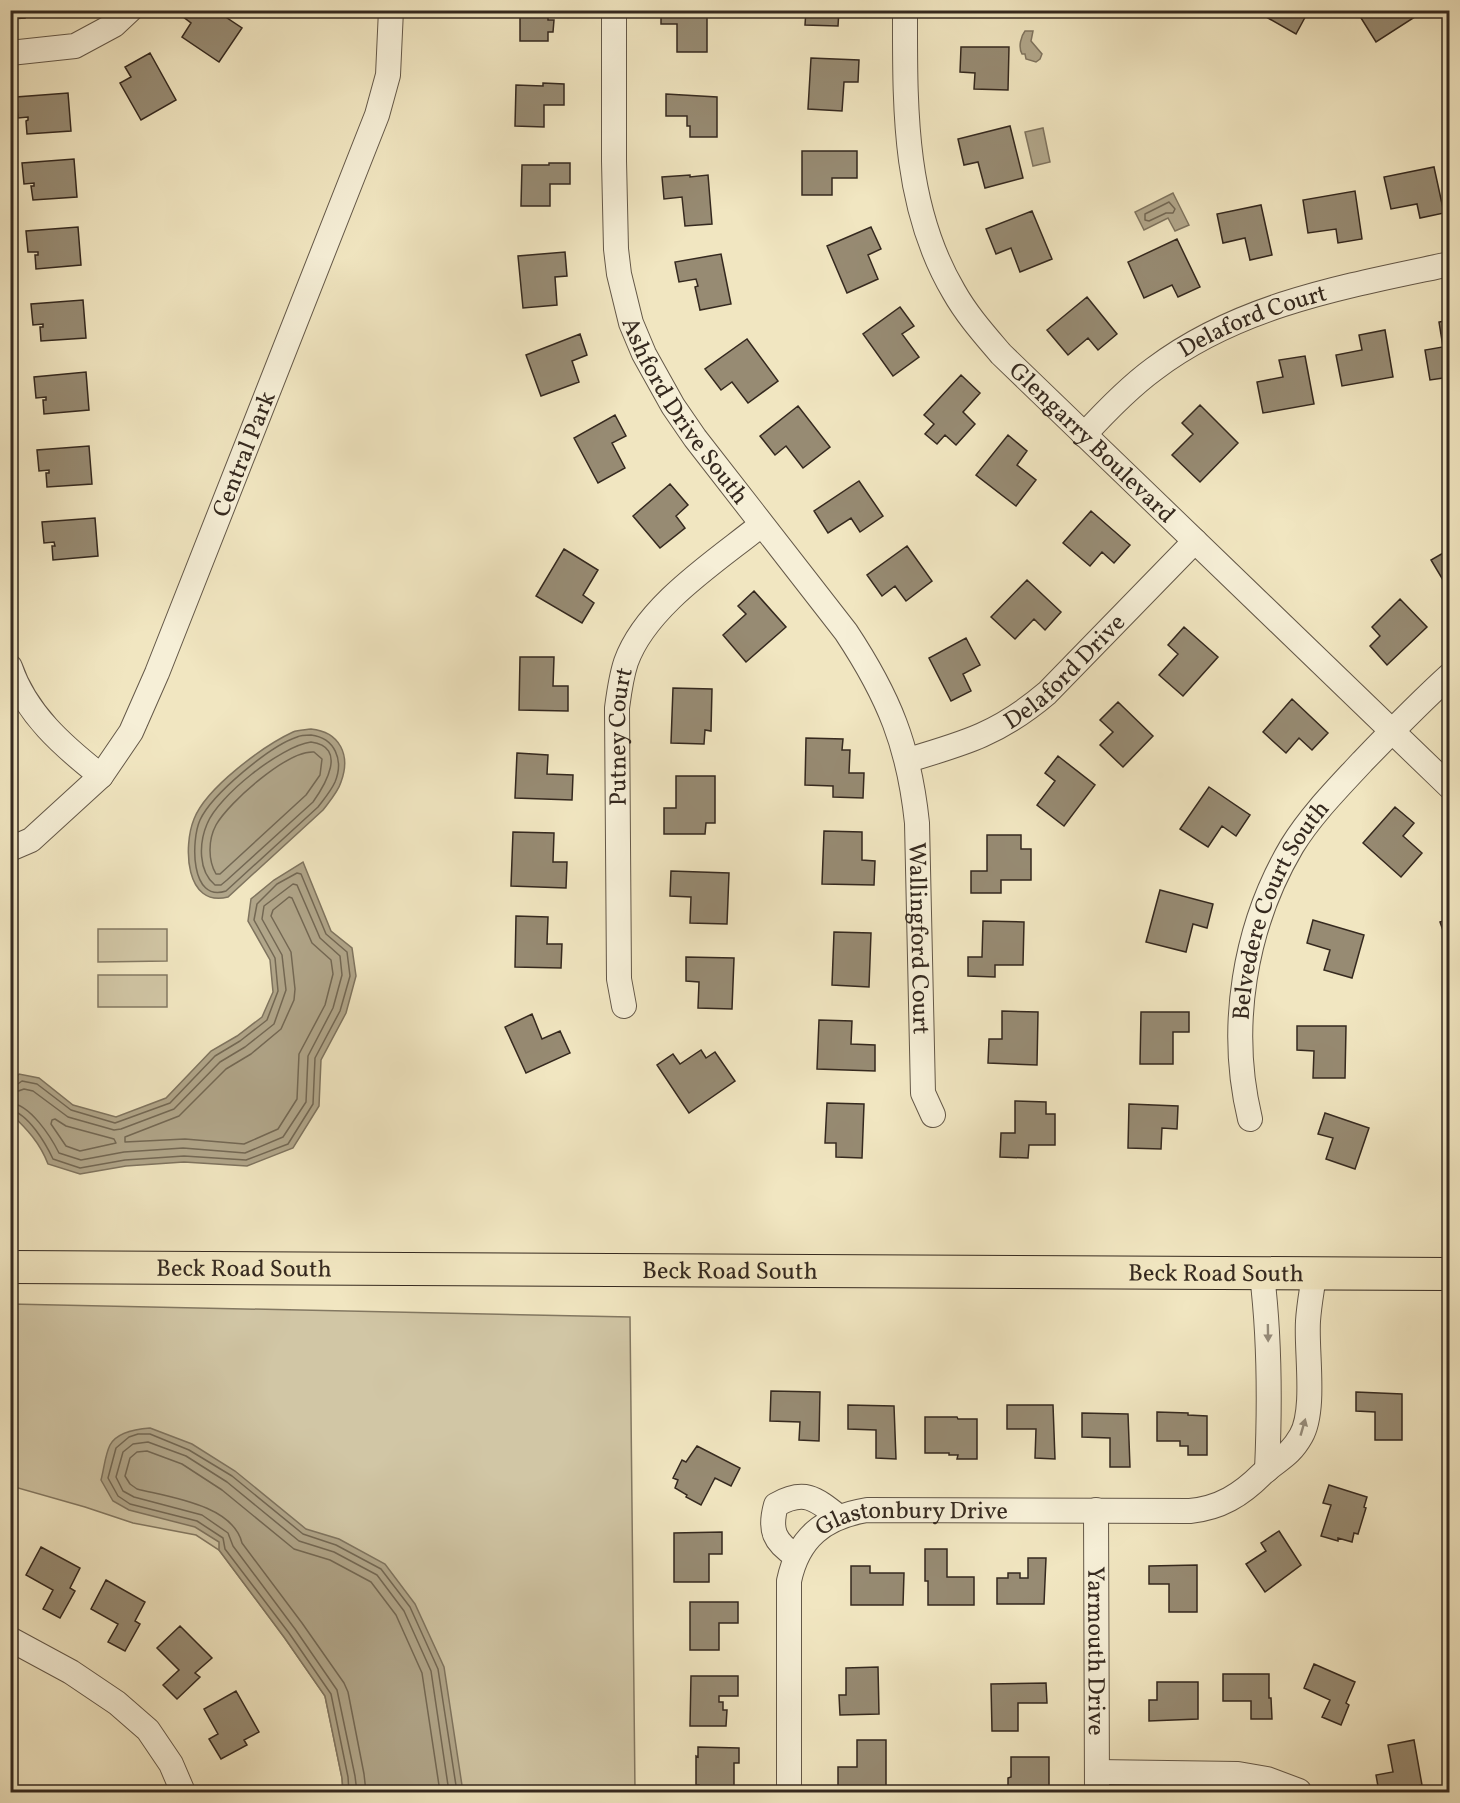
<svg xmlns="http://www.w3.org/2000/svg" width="1460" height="1803" font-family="Vollkorn,serif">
  <rect width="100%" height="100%" fill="#f1e6c1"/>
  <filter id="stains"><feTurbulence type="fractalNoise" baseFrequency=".00333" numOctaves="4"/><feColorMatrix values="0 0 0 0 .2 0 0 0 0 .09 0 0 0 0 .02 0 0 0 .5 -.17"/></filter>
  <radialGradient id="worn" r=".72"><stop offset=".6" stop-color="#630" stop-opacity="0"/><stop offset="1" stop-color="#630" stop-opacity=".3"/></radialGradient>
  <!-- green -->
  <path fill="#d1c6a5" stroke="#837862" stroke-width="1.5" d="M98,929h69v32l-69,1z
    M98,975h69v32h-69z
    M10,1304l620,13 5,475h-292l-1,-14 -17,-82 -41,-59 -65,-87 -23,-15 -63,-12 -48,-16 -74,-21z"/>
  <!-- water -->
  <path fill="#b1a68a" stroke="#7f745f" stroke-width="1.5" d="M1025,31h8l-2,10 11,13 -2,5 -4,3 -10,-3 -1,-5h-3c-4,-7 -1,-18 3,-23z
    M1043,128l7,34 -17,4 -8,-34z
    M1173,193l16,32 -14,6 -7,-13 -24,12 -9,-18z
    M311,729c29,3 40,26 30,53 -3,10 -12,20 -18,28l-95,87c-43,11 -45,-51 -34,-78 12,-31 69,-73 99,-87 5,-2 12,-2 18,-3z
    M303,862l28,69 21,17 4,28 -10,37 -25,47 -2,46 -26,42 -46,18 -63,-4 -58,4 -46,8 -32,-10c-8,-21 -21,-35 -37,-50v-31l8,-9 20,4 34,27 43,12 50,-19 45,-47 26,-15 25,-19 11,-25 -3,-32 -22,-39 3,-22 23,-19z
    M150,1428l42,16 43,27 71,58 33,10 46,25 30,40 29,63 19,125h-120l-1,-14 -17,-82 -41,-59 -65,-87v-8l-24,-15 -66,-17 -16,-9 -12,-21c3,-11 4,-25 9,-35 7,-13 26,-16 40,-17z"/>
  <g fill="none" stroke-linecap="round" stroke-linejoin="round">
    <!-- shore -->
    <path stroke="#736854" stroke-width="1.5" d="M1169,202l6,7 -2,4h-7l-17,8 -4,-1v-6z
      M311,735c24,3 33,25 24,47 -4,9 -11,17 -17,25l-92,84c-36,12 -35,-51 -26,-71 12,-26 70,-74 97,-83 4,-2 10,-2 14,-2z
      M311,742c37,5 14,43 2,60l-86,78 -6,5h-6c-17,-14 -16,-42 -8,-61 11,-28 74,-78 104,-82z
      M314,752l8,7 -2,16 -14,20 -86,79h-4c-8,-14 -8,-34 0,-49 13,-23 72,-75 98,-73z
      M289,897l3,1 20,45 19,17 2,14 -8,31 -26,49 -2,45 -19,30 -34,15 -59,-5 -60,3v-5l54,-21 47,-47 25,-15 30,-25 13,-29 1,-11 -4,-37 -20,-36 2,-6z
      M10,1087l5,-1 7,-5 15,3 34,26 44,13 55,-20 45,-47 25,-15 27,-21 11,-29 -3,-33 -21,-38 3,-16 20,-20 20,-11 4,1 25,60 21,18 3,24 -10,35 -25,47 -2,46 -25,40 -42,16 -62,-4 -59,4 -45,8 -27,-9c-7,-15 -25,-46 -43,-49
      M10,1094l14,-5 9,2 35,26 46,13 7,-1 53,-20 46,-47 25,-15 29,-23 12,-34 -4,-35 -20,-36 2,-13 29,-22 4,1 23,53 20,18 2,19 -9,33 -25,48 -2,46 -23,35 -38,16 -62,-5 -59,4 -43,8 -22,-7c-8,-16 -29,-49 -49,-50
      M52,1120l3,-1 11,7 48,13 2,4 -36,8 -14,-5 -15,-22z
      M349,1792l-1,-15 -17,-83 -42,-61 -64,-84 -2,-11 -26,-17 -67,-17 -12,-8 -10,-18 8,-30 13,-11 9,-3h12l39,16 43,26 71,58 33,11 45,24 29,38 28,62 19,123
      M357,1792l-2,-16 -18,-86 -42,-61 -62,-83 -5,-13 -26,-18 -68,-18 -11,-6 -7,-14 7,-25 10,-8 15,-2 38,14 41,26 72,59 35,11 43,23 27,36 27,60 18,121
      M366,1792l-2,-18 -16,-82 -4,-9 -42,-60 -60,-80c-9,-38 -73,-46 -105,-54l-7,-5 -5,-8 5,-18 7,-6 10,-1 35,13 40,26 72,59 36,11 41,22 25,33 26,58 18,119"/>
  </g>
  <!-- building -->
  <path fill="#978b73" stroke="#35291f" stroke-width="1.5" d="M10,10h14l1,8 -15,1z
    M186,10h29l27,18 -23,34 -37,-25 9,-14 -9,-7z
    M520,10h47v2h-19v8h6l-1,12h-5v9h-28z
    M661,10h46v42h-30v-28h-16z
    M806,10h33l-1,16 -33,-1z
    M1254,10h55l-13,24z
    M1356,10h63l2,3 -45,29z
    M961,47h48l-1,43 -34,-1 1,-16 -15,-1z
    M150,53l26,47 -35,20 -21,-37 11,-6 -6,-10z
    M811,58l48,2 -1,22h-14l-2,29 -34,-2z
    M543,83l21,1v21h-20v22l-29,-1 1,-41 27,1z
    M68,93l3,38 -44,3 -1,-13 2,-1v-3l-10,1 -2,-21z
    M666,94l51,3v40h-27v-11h-3v-10h-21z
    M1010,126l13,52 -38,10 -7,-26 -14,3 -6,-26z
    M802,151h55v27h-25v17h-30z
    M74,159l3,38 -44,3 -2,-14h3v-3l-10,1 -2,-21z
    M549,163h21v21h-20v22h-29l1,-41h27z
    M1434,167l10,46 -24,5 -3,-14 -26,5 -7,-32z
    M690,175v2l18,-2 4,49 -27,2 -3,-29 -18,2 -2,-22z
    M1355,191l7,48 -24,4 -2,-14 -28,4 -5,-33z
    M1261,205l11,50 -22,5 -5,-22 -22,5 -6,-29z
    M1032,211l20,48 -32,13 -9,-24 -15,6 -10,-25z
    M78,227l3,38 -45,4 -1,-14h3v-3h-10l-2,-21z
    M871,227l10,22 -13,6 10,24 -31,14 -20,-47z
    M1177,239l23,48 -22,10 -6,-12 -28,13 -16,-36z
    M565,252l2,24 -12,1 2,28 -34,3 -5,-52z
    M721,254l10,50 -31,6 -5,-23 3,-1 -2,-7 -17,3 -4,-20z
    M1087,297l30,37 -19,16 -10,-12 -20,17 -21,-25z
    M83,300l3,38 -45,3 -1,-14h3v-3l-10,1 -2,-21z
    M900,307l14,19 -12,8 17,23 -26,19 -30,-42z
    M1450,320v57l-20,3 -5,-30 18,-3 -4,-25z
    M1385,330l8,47 -51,9 -6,-31 26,-5 -3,-15z
    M580,334l7,21 -15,6 7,21 -38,14 -15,-41z
    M747,339l31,42 -30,22 -16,-21 -11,8 -16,-21z
    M1305,356l9,48 -51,9 -6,-31 26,-5 -4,-17z
    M86,372l3,38 -45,4 -1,-14h3v-3l-10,1 -2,-21z
    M961,375l19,18 -17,19 12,12 -19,21 -11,-10 -8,9 -12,-10 9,-10 -10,-9z
    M1200,405l38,38 -38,39 -28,-27 21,-21 -11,-11z
    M798,406l32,41 -27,21 -17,-22 -11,9 -15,-19z
    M615,415l11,21 -14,7 13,25 -27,15 -24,-45z
    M1008,435l19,16 -10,14 19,15 -20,26 -40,-31z
    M89,446l3,38 -45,3 -1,-14h3v-3l-10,1 -2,-21z
    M859,481l24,35 -23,16 -9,-14 -23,15 -14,-22z
    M670,484l18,21 -12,11 9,12 -25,20 -27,-32z
    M1091,511l39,34 -16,18 -12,-11 -12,14 -27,-23z
    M95,518l3,38 -45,4 -1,-14h3l-1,-4 -10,1 -2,-21z
    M907,546l25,35 -26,20 -11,-15 -13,10 -15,-21z
    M564,549l34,21 -15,25 11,8 -12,20 -46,-27z
    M1450,549v41h-1l-18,-30z
    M1027,580l34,32 -16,18 -11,-11 -19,20 -24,-22z
    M754,591l32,36 -40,35 -23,-27 23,-21 -8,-8z
    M1400,599l27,28 -40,38 -17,-19 10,-10 -8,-9z
    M1184,627l34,30 -35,39 -24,-21 19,-21 -10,-9z
    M966,638l14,27 -17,9 8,17 -20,10 -22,-43z
    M520,657h34l-1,29h15v25l-49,-1z
    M673,688l39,1 -1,42 -6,-1 -1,14 -33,-1z
    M1292,699l36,34 -16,17 -13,-12 -13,15 -23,-21z
    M1118,702l35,34 -30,31 -23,-22 13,-13 -13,-12z
    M806,738l37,1 -1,11h8l-1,23h15l-1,25 -30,-1v-11l-28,-1z
    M517,753l31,2 -1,19 26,1 -1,25 -57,-2z
    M1058,756l37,29 -31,41 -27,-21 18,-24 -10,-8z
    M676,776h39v47h-9l-1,11h-41v-26h12z
    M1209,787l41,28 -14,21 -14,-10 -14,21 -28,-18z
    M1395,807l19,16 -11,13 19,17 -21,24 -38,-34z
    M824,831l38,1v28l13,1 -1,24 -52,-1z
    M513,832l41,1 -1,29h14l-1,26 -55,-2z
    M987,835h34v14h10v31h-30v13h-30v-22h16z
    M671,871l58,2 -2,51 -37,-1 1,-26 -21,-1z
    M1160,890l53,14 -6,24 -14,-4 -7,28 -40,-10z
    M516,916l32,1 -1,27h15l-1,24 -46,-1z
    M1450,919v31l-10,-28z
    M1313,920l51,15 -12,43 -28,-8 6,-20 -23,-7z
    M983,921l41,1 -1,43h-28v12l-27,-1v-19h14z
    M834,932l37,1 -2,54 -37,-2z
    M686,957l48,1 -2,51 -34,-1 1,-26 -13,-1z
    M1002,1011l36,1 -1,53 -49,-2 1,-24h13z
    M1141,1012h48v20h-16v32h-33z
    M532,1014l10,25 18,-8 10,22 -44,20 -21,-46z
    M819,1020l33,1 -1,23 24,1v26l-58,-2z
    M1297,1026h49l-1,52h-32l1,-27 -17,-1z
    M701,1050l5,8 9,-6 20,29 -46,32 -32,-48 16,-11 7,10z
    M1015,1101l31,1v12h9v31h-26l-1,13 -28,-1 1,-24h14z
    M827,1103l37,1 -2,54 -26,-1v-14h-11z
    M1129,1104l49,2 -1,23 -15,-1 -1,21 -33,-1z
    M1325,1113l44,15 -14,41 -29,-10 7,-21 -15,-4z
    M771,1391l49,1 -1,49 -20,-1 1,-18 -30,-1z
    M1356,1392l46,2v46h-27v-28l-19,-1z
    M848,1405l46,1 2,53 -20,-1v-28l-28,-1z
    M1007,1405h46l2,54 -20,-1 1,-29h-29z
    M1157,1412l31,1v2l19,1v39h-19v-9h-8v-5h-23z
    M1082,1413l46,1 2,53h-20v-29l-28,-1z
    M925,1417h32l1,2h19v40h-20l1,-4h-9v-2h-24z
    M697,1446l43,22 -9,18 -16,-8 -14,27 -15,-8 1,-2 -12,-7 3,-8 -5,-2 9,-18 4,2z
    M1329,1485l38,12 -3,10 2,1 -8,26 -4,-1 -2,9 -14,-4v3l-17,-5 10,-31 -8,-2z
    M1279,1531l22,34 -36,27 -19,-28 20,-13 -5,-8z
    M722,1532v22h-13v28h-35v-49z
    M41,1547l39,21 -10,20 5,3 -15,27 -17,-9 10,-19 -27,-15z
    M925,1549h22v28h27v28h-46v-24h-3z
    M1028,1558h18l-2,46h-47v-26h11v-5h12v5h8z
    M1197,1565v47h-28v-28h-20v-18z
    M851,1566h19v7h34l-1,32h-52z
    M106,1580l39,22 -10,19 5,3 -15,27 -17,-9 10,-18 -27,-15z
    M690,1602h48v21h-19v27h-29z
    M180,1626l32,32 -17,15 5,4 -23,22 -14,-14 16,-15 -22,-22z
    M1314,1664l41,18 -9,21 3,2 -8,20 -19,-8 8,-17 -26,-12z
    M878,1667l1,47 -39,1 -1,-20h7v-27z
    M1223,1674h46v24h2l1,21h-21v-18h-28z
    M691,1676h47v20h-19v6h4v8h4l-1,16h-36z
    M1157,1682h41v37l-49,2v-21h8z
    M1046,1683l1,20h-29v28h-26l-1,-47z
    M236,1691l23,41 -15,8 3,5 -26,14 -12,-20 9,-5 -14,-25z
    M857,1740h29v48l-48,1v-22h19z
    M1414,1740l8,45 -33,7h-10l-3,-17 17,-3 -5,-27z
    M698,1747l41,1v15h-5v23h-3l-1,6h-31v-7h-3v-29l2,1z
    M1011,1757h38v35h-41v-14l3,-1z"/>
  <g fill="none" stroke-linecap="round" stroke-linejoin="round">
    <defs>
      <g id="minor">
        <path id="s1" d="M614,10v151l2,88 3,25 12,49 13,31 29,52 22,32 151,194c43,65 63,114 71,191l6,270 10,22"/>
        <path id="s2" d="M905,10c0,97 -2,196 49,282 13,23 30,42 47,62l449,433"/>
        <path d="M10,53l65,-7 39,-21 16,-15"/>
        <path id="s3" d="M1084,435c22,-24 44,-47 70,-66 86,-65 193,-83 296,-105"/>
        <path d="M10,667c16,47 53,79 91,109"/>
        <path id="s4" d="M908,760c58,-17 92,-27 139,-67l148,-152"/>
        <path id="s5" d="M10,849l21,-9 70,-64 30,-44 26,-59 220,-558 11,-40 3,-65"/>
        <path id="s6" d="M624,1006l-5,-27 -2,-271c2,-15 4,-31 9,-46 20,-56 89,-100 135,-137"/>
        <path id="s7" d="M1250,1119c-22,-91 -6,-192 42,-273 19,-31 46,-58 70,-84 29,-30 57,-59 88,-87"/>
        <path d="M1262,1275c8,65 8,129 5,195"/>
        <path id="s8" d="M1096,1510l1,282"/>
        <path d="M796,1556c-22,-14 -27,-26 -20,-51 28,-16 39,-7 63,12"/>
        <path d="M10,1639l61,33 46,31 31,27 23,34 12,28"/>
        <path d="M1097,1772l141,2 29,5 32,12"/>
        <path id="s9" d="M789,1792v-211c9,-43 35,-64 78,-71l323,1c30,-3 51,-16 72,-37 16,-15 27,-17 39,-38 15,-26 5,-85 7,-115 1,-16 4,-31 6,-46"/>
      </g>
      <g id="major">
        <path id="s10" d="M10,1267l1440,7"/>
      </g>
    </defs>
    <!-- minor casing -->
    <use href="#minor" stroke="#645848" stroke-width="26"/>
    <!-- major casing -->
    <use href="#major" stroke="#35291f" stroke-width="34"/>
    <!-- minor -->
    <use href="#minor" stroke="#f6efd7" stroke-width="24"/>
    <!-- major -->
    <use href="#major" stroke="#f1e6c1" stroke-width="32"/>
  </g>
  <!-- one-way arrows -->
  <defs><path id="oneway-solid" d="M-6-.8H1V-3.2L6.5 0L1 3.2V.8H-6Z" transform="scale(1.5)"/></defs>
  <g fill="#968c7b">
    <use href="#oneway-solid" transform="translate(1268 1333) rotate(89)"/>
    <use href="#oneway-solid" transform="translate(1303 1427) rotate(-74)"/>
  </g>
  <g text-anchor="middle" stroke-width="4.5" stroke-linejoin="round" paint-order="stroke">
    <!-- street labels -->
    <g font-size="24" fill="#35291f" stroke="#f6efd7">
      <text dy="8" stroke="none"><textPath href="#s3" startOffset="207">Delaford Court</textPath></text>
      <text dy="8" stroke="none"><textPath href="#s1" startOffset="418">Ashford Drive South</textPath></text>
      <text dy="8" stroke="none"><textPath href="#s2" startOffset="495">Glengarry Boulevard</textPath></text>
      <text dy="8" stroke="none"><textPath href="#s5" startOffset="471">Central Park</textPath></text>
      <text dy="8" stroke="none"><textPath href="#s4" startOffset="183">Delaford Drive</textPath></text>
      <text dy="8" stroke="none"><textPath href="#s6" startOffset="270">Putney Court</textPath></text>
      <text dy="8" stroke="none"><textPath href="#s7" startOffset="218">Belvedere Court South</textPath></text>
      <text dy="8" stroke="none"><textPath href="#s1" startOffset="1014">Wallingford Court</textPath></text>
      <text dy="8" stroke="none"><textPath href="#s10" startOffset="234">Beck Road South</textPath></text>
      <text dy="8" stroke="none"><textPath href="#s10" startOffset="720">Beck Road South</textPath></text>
      <text dy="8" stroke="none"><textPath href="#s10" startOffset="1206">Beck Road South</textPath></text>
      <text dy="8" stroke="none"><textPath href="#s9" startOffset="368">Glastonbury Drive</textPath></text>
      <text dy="8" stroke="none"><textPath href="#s8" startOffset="141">Yarmouth Drive</textPath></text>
    </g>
  </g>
  <!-- margin -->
  <rect width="1460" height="1803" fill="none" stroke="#f1e6c1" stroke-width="36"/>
  <rect x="12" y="12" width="1436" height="1779" fill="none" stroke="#35291f" stroke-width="3"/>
  <rect x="18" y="18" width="1424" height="1767" fill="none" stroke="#35291f" stroke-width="1.5"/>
  <rect width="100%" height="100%" filter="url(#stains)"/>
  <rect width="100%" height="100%" fill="url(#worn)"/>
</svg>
